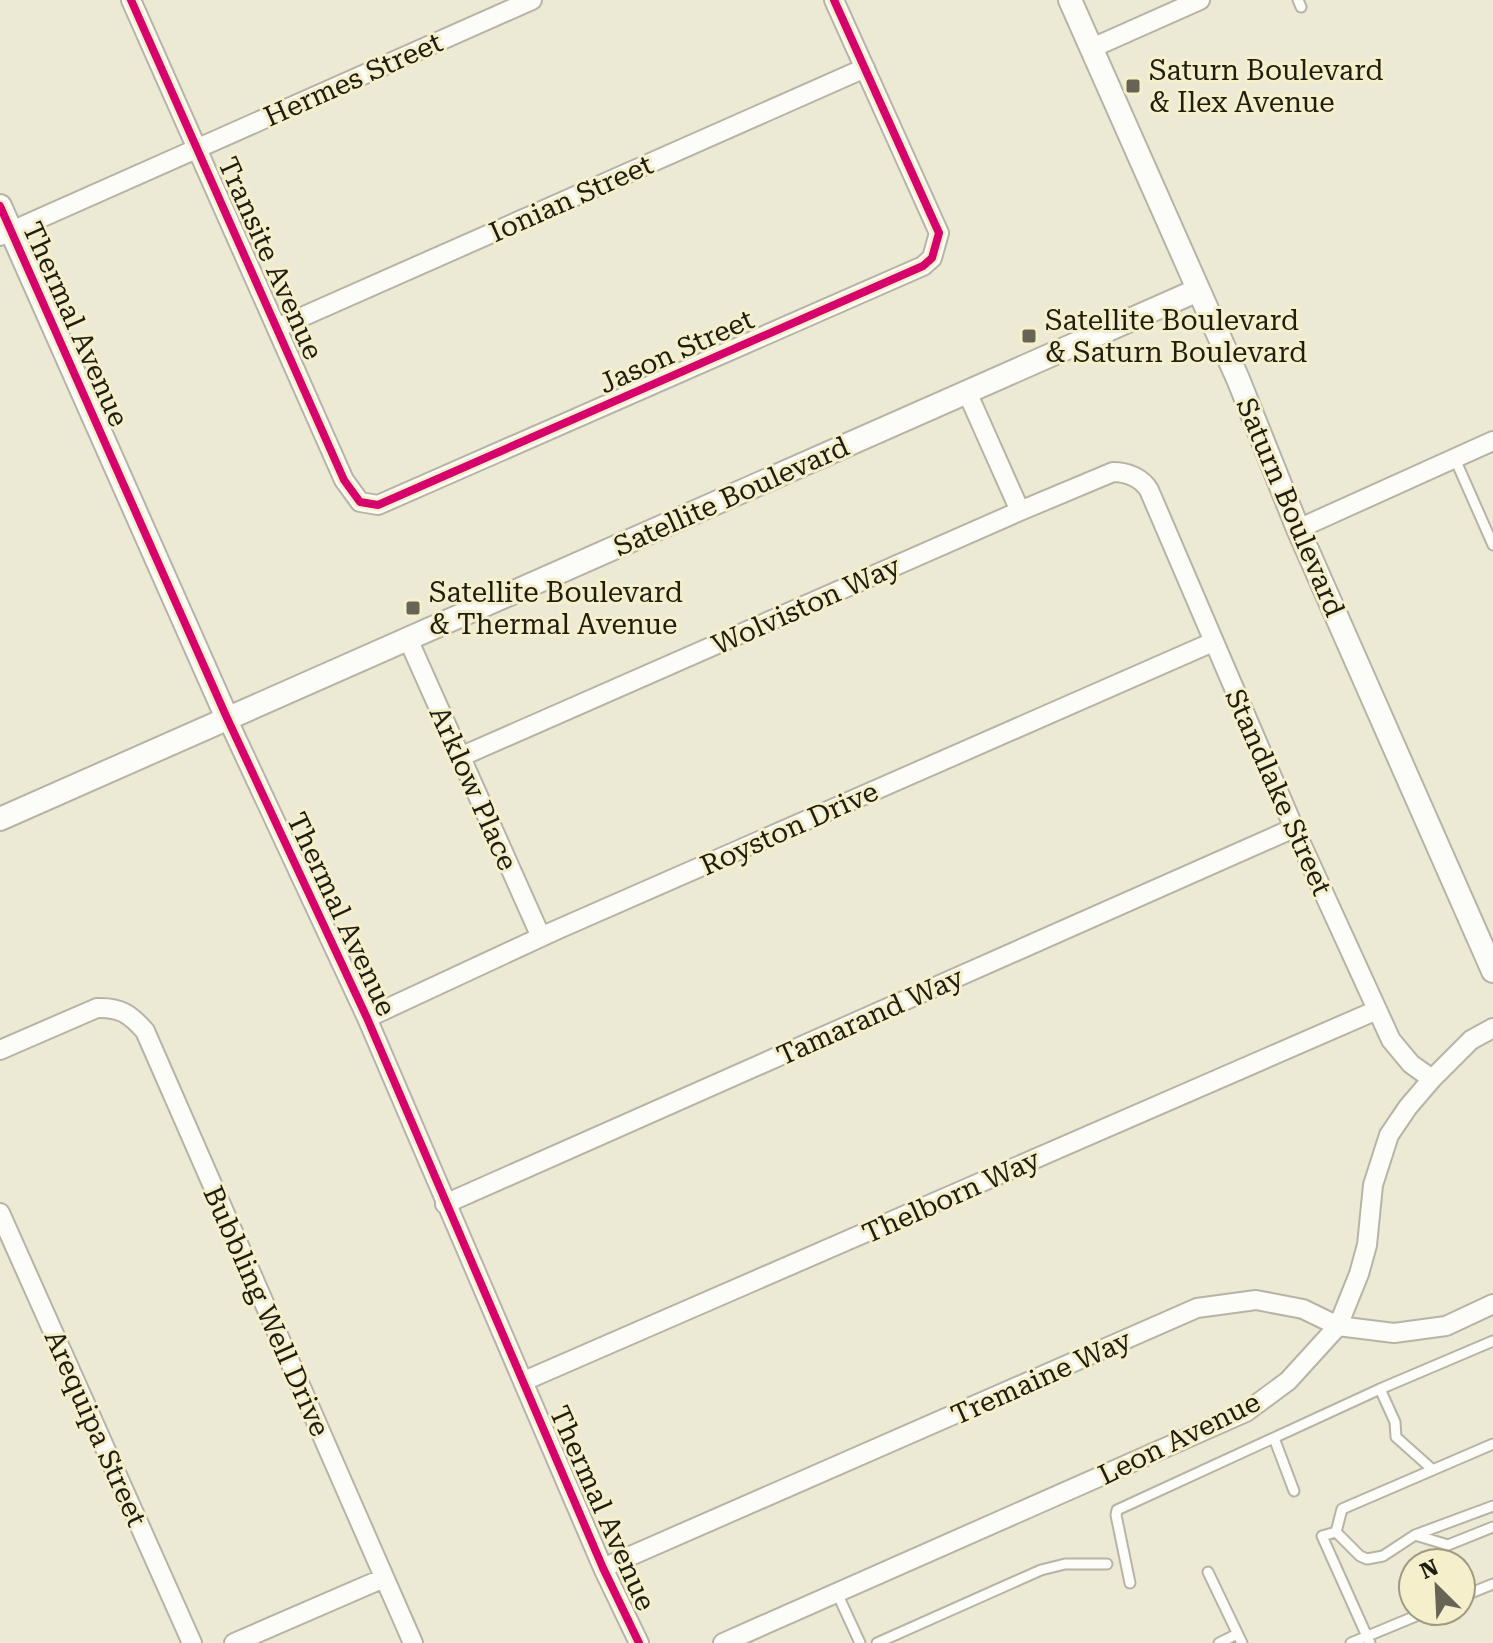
<svg xmlns="http://www.w3.org/2000/svg" width="1493" height="1643" font-family="'Roboto Serif',serif">
  <rect width="100%" height="100%" fill="#ece9d5"/>
  <g fill="none" stroke-linecap="round" stroke-linejoin="round">
    <defs>
      <path id="service" d="M1298,0l3,7
        M1455,459l38,86
        M1380,1389l15,33 1,15 37,33
        M1274,1438l20,53
        M1336,1532l24,24 7,3 16,-3 32,-21 78,-29
        M1415,1535l33,10 45,-18
        M1208,1572l34,71
        M1130,1583l-14,-68 1,-5 263,-121 113,-48
        M837,1593l23,50
        M1461,1597l32,-13
        M877,1643l164,-73 24,-6h42
        M1219,1643l18,-9
        M1351,1643l77,-32
        M1370,1643l-48,-107 14,-4 6,-23 151,-65"/>
      <path id="minor" d="M131,0l213,480 16,22 18,3 545,-239 9,-8 7,-25 -105,-233
        M1092,48l108,-48
        M0,236l532,-236
        M277,328l588,-260
        M967,392l53,119
        M1298,529l195,-88
        M408,639l133,298
        M227,718l140,300 236,550 36,75
        M460,757l560,-246 93,-39c14,0 29,6 36,18l145,338 97,212 20,24 21,15
        M367,1018l187,-87 659,-289
        M0,1050l97,-42c23,-1 33,6 48,23l268,612
        M445,1204l849,-376
        M0,1213l192,430
        M524,1381l853,-371
        M603,1568l594,-260 59,-8 47,9 35,17 56,7 52,-7 47,-22
        M234,1643l150,-65
        M723,1643l523,-231 42,-31 50,-55 21,-52 8,-29 6,-60 16,-50 19,-28 24,-28 39,-39 22,-12"/>
      <path id="tertiary" d="M1070,0l168,379 60,150 195,442
        M0,206l227,512
        M0,819l1198,-529"/>
    </defs>
    <!-- service casing -->
    <use href="#service" stroke="#b7b4a5" stroke-width="13"/>
    <!-- minor casing -->
    <use href="#minor" stroke="#b7b4a5" stroke-width="22"/>
    <!-- tertiary casing -->
    <use href="#tertiary" stroke="#b7b4a5" stroke-width="26"/>
    <!-- service -->
    <use href="#service" stroke="#fcfcf9" stroke-width="9"/>
    <!-- minor -->
    <use href="#minor" stroke="#fcfcf9" stroke-width="18"/>
    <!-- tertiary -->
    <use href="#tertiary" stroke="#fcfcf9" stroke-width="22"/>
    <defs>
      <path id="cycleway" d="M131,0l213,480 16,22 18,3 545,-239 9,-8 7,-25 -105,-233
        M0,206l227,512 140,300 236,550 36,75"/>
    </defs>
    <!-- cycleway casing -->
    <use href="#cycleway" stroke="#f5efcc" stroke-width="13"/>
    <!-- cycleway -->
    <use href="#cycleway" stroke="#d6006c" stroke-width="8"/>
  </g>
  <!-- markers -->
  <g fill="#676455" stroke="#f5efcc" stroke-width="3">
    <rect x="1125" y="78" width="16" height="16" rx="4"/>
    <rect x="1021" y="328" width="16" height="16" rx="4"/>
    <rect x="405" y="600" width="16" height="16" rx="4"/>
  </g>
  <g text-anchor="middle" stroke-width="6" stroke-linejoin="round" paint-order="stroke">
    <!-- poi labels -->
    <g font-size="28" fill="#1f1d10" stroke="#f5efcc" text-anchor="start">
      <text x="1149" y="80">Saturn Boulevard<tspan x="1149" dy="32">&amp; Ilex Avenue</tspan></text>
      <text x="1045" y="330">Satellite Boulevard<tspan x="1045" dy="32">&amp; Saturn Boulevard</tspan></text>
      <text x="429" y="602">Satellite Boulevard<tspan x="429" dy="32">&amp; Thermal Avenue</tspan></text>
    </g>
    <!-- street labels -->
    <g font-size="28" fill="#1f1d10" stroke="#f5efcc">
      <text transform="translate(353 79) rotate(-24)" y="10">Hermes Street</text>
      <text transform="translate(571 198) rotate(-24)" y="10">Ionian Street</text>
      <text transform="translate(271 258) rotate(66)" y="10">Transite Avenue</text>
      <text transform="translate(76 324) rotate(66)" y="10">Thermal Avenue</text>
      <text transform="translate(676 351) rotate(-24)" y="10">Jason Street</text>
      <text transform="translate(731 496) rotate(-24)" y="10">Satellite Boulevard</text>
      <text transform="translate(1291 507) rotate(67)" y="10">Saturn Boulevard</text>
      <text transform="translate(806 605) rotate(-24)" y="10">Wolviston Way</text>
      <text transform="translate(474 788) rotate(66)" y="10">Arklow Place</text>
      <text transform="translate(1279 792) rotate(66)" y="10">Standlake Street</text>
      <text transform="translate(789 828) rotate(-24)" y="10">Royston Drive</text>
      <text transform="translate(342 914) rotate(65)" y="10">Thermal Avenue</text>
      <text transform="translate(870 1016) rotate(-24)" y="10">Tamarand Way</text>
      <text transform="translate(951 1196) rotate(-24)" y="10">Thelborn Way</text>
      <text transform="translate(267 1311) rotate(66)" y="10">Bubbling Well Drive</text>
      <text transform="translate(1041 1377) rotate(-24)" y="10">Tremaine Way</text>
      <text transform="translate(96 1428) rotate(66)" y="10">Arequipa Street</text>
      <text transform="translate(1179 1438) rotate(-26)" y="10">Leon Avenue</text>
      <text transform="translate(603 1508) rotate(66)" y="10">Thermal Avenue</text>
    </g>
  </g>
  <!-- north arrow -->
  <g transform="translate(1437 1587) rotate(336)"><circle r="38" fill="#f5efcc" stroke="#9f9b81" stroke-width="2"/>
  <path d="M0-6L14 30L0 20L-14 30Z" fill="#676455"/>
  <text y="-12" font-size="22" font-weight="bold" text-anchor="middle" fill="#1f1d10">N</text>
  </g>
</svg>
